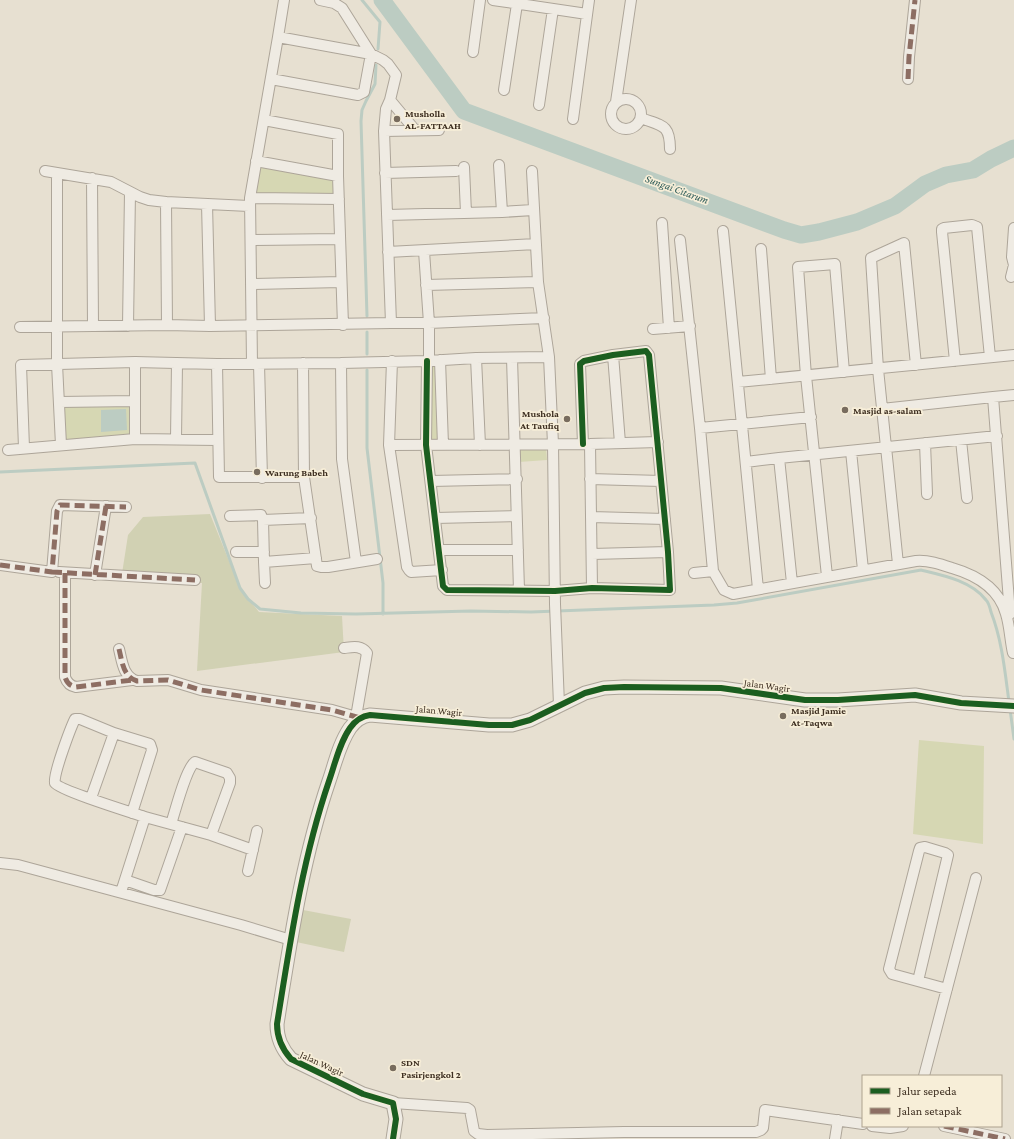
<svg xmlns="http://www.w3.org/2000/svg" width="1014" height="1139" font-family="'Crimson Pro',serif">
  <rect width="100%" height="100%" fill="#e7e0d1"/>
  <!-- green -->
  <path fill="#d6d7b3" d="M256,161l82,15 1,23 -89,-1z
    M440,360l3,85h-17l1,-84z
    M133,405v33l-69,3 -2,-35z
    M546,447l1,13 -28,2v-14z
    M919,740l65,6 -1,98 -70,-10z"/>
  <!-- cemetery -->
  <path fill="#d1d1b3" d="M210,514l30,74 19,24 83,4 2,36 -147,19 5,-88 -81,-3 7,-45 15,-18z
    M303,910l48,9 -7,33 -48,-10z"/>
  <!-- water -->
  <path fill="#bcccc2" d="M126,409l1,21 -26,2v-22z"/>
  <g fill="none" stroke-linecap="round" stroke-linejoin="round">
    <!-- stream -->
    <path stroke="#bcccc2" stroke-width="3" d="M362,0l18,22 -2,27
      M367,316l-6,-195 1,-11 4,-9 9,-17 1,-19
      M367,332v22
      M367,370v78l16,135v31
      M0,472l195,-9 45,125 8,11 12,10 41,4 55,1 115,-3 60,1 183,-7 23,-2 184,-33c21,5 51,11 65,30 3,3 4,8 5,12 11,28 14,60 18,90
      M1010,709l4,30"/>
    <!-- river -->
    <path stroke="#bcccc2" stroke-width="17" d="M382,0l82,111 320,119 17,5 18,-3 38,-10 38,-16 30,-22 21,-9 27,-5 18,-11 23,-11"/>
    <defs>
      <path id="minor" d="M493,0l94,14
        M278,37l6,-37
        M473,52l7,-52
        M271,79l87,16 6,-3 7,-38 -29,-46 -8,-5 -14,-3
        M908,79l1,-22 6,-57
        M504,90l13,-86
        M611 114a15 15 0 1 1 30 0a15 15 0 1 1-30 0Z
        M390,100l25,30
        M616,102l15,-102
        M539,105l14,-96
        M641,118c21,8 29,6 29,31
        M573,119l16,-119
        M264,120l74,14v42l5,149
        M384,131l55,-1
        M256,161l82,15
        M499,165l3,47
        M464,167l2,46
        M45,171l12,2
        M385,173l71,-2
        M250,198l89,1
        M207,204l3,122
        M249,206l-83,-4 1,123 43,1 181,-3
        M387,215l115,-3 31,-2
        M662,223l7,105
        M723,231l35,358
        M251,240l89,-1
        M680,240l20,188 13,143 11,19 9,4 183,-33c12,-1 24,3 36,7 24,7 47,20 54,46 4,13 4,26 7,39
        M761,249l10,130
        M424,251l5,72 115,-5
        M388,252l148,-8
        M1011,277l3,-12 -2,-8 2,-29
        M251,284l90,-2
        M426,285l112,-3
        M93,326l74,-1
        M128,326l2,-134
        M20,327l73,-1 -1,-148
        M653,329l37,-3
        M613,355l7,88
        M549,357l4,87 2,160 4,101
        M476,358l4,87
        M512,358l7,232
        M440,360l3,85
        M392,361l-3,84 18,122 2,3 2,2 31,-2
        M427,361l-1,84 17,141 4,4 108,1 37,-3 78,2 -2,-38 -19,-197 -3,-4 -33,4 -29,6 -4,3 3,80
        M955,361l-13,-129v-3l2,-1 28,-3 5,2 13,130
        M341,363l1,96 14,103
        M217,364l2,113h85l-1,-114
        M252,364l-2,-166 28,-161 93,17 12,6 5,4 8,11 -6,25 -4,9 -2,22 7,192h38v38
        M259,364l3,114
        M738,382l276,-27
        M59,402l76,-1
        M882,409l111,-12
        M700,428l111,-11
        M135,439l83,1
        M176,439l1,-76
        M961,440l6,58
        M925,443l2,51
        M590,444l2,144
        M61,445l-4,-81v-191l54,9 29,15 9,3 17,2
        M389,445l201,-1 68,-2
        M24,448l-3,-83 114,-3
        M8,450l127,-11v-77l82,2 124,-1 86,-2 49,-3 73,-1 -11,-75 -6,-111
        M851,451l12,119
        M779,458l218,-22
        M746,462l33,-4 13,125
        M304,477l13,89 4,1h7l49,-8
        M590,479l71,2
        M431,481l86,-2
        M230,516l31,-1 2,5 1,42 52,-4
        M591,517l74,2
        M435,518l81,-2
        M263,520l48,-2
        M439,550h79
        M236,552h28
        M592,554l76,-2
        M264,562l1,21
        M898,564l-20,-195 -7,-111 33,-15 12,122
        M0,565l52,7 5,-61 3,-6 66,2
        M59,572l136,8
        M65,573v104c2,6 5,9 11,10l56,-7
        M694,573l19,-2
        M95,575l11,-69
        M827,576l-21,-200 -8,-109 37,-3 9,108
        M1010,614l-17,-217 21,-2
        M344,648c9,-1 17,-3 23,5l-11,64
        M119,649c3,12 4,28 18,32l31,-1 33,10 131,20 28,8
        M91,798l23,-65
        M145,817l66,18 42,15
        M171,824c4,-12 15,-56 24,-62l32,11 3,5v5l-19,52
        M0,863l18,2 223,60 50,15
        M248,871l9,-40
        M125,880l29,10h6l22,-63
        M121,892l24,-75c-12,-4 -86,-27 -90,-34 -3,-6 16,-56 20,-64h5l34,14 36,11 2,6 -20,63
        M918,981l30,-126 -3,-2 -20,-6 -5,1 -1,3 -30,118 3,5 55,15
        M924,1076l52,-198
        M393,1103l74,5 3,2 4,21 4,3 9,1 137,-3h132l5,-2 2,-2 2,-18 98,14
        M872,1126l18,2 13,-2
        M944,1126l61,13
        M835,1139l3,-19"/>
      <path id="tertiary" d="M393,1139l3,-20 -3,-16 -30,-9 -72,-35c-9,-10 -14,-20 -14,-35 13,-81 25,-164 52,-243 6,-17 10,-37 21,-53 5,-7 12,-12 20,-13l119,10h23l18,-5 55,-27 19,-5 20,-1 97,1 84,12h33l77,-5 46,8 53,3"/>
    </defs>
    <!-- minor casing -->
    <use href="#minor" stroke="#ada599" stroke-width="12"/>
    <!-- tertiary casing -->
    <use href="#tertiary" stroke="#ada599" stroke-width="15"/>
    <!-- minor -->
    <use href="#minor" stroke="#efebe3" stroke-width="10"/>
    <!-- tertiary -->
    <use href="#tertiary" stroke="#efebe3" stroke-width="13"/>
    <!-- quiet -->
    <path stroke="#8d6e63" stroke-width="5" stroke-dasharray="10 5" stroke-linecap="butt" d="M908,79l1,-22 6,-57
      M0,565l52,7 5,-61 3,-6 66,2
      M52,572l143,8
      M65,573v104c2,6 5,9 11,10l56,-7
      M95,575l11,-69
      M119,649c3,12 4,28 18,32l31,-1 33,10 131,20 28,8
      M944,1126l61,13"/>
    <defs>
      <path id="cycleway" d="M427,361l-1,84 17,141 4,4 108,1 37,-3 78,2 -2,-38 -19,-197 -3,-4 -33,4 -29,6 -4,3 3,80
        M393,1139l3,-20 -3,-16 -30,-9 -72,-35c-9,-10 -14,-20 -14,-35 13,-81 25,-164 52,-243 6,-17 10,-37 21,-53 5,-7 12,-12 20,-13l119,10h23l18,-5 55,-27 19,-5 20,-1 97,1 84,12h33l77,-5 46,8 53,3"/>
    </defs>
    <!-- cycleway casing -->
    <use href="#cycleway" stroke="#f7eed8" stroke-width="8"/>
    <!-- cycleway -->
    <use href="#cycleway" stroke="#1b5e20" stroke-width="6"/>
  </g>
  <!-- markers -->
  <g fill="#786c5e" stroke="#f7eed8" stroke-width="1.5">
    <circle cx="397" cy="119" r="4"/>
    <circle cx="845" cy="410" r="4"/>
    <circle cx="567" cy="419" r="4"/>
    <circle cx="257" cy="472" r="4"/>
    <circle cx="783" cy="716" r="4"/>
    <circle cx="393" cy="1068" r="4"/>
  </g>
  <g text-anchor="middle" stroke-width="3.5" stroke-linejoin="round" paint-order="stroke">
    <!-- poi labels -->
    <g font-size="10" font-weight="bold" fill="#3d2e20" stroke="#f7eed8" text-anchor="start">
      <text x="405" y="117">Musholla<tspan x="405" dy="12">AL-FATTAAH</tspan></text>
      <text x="853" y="414">Masjid as-salam</text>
      <text x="559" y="417" text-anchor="end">Mushola<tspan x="559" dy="12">At Taufiq</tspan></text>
      <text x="265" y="476">Warung Babeh</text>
      <text x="791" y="714">Masjid Jamie<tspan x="791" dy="12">At-Taqwa</tspan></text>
      <text x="401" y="1066">SDN<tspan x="401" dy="12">Pasirjengkol 2</tspan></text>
    </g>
    <!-- street labels -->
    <g font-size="10" fill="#3d2e20" stroke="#f7eed8">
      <text transform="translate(767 685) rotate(8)" y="4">Jalan Wagir</text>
      <text transform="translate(439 710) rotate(5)" y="4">Jalan Wagir</text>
      <text transform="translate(322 1063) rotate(25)" y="4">Jalan Wagir</text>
    </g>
    <!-- water labels -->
    <g font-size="11" font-style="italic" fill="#2f5d5a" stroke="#f7eed8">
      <text transform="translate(677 189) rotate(20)" y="4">Sungai Citarum</text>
    </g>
  </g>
  <!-- legend -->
  <rect x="862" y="1075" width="140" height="52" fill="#f7eed8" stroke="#ada18e"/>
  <rect x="870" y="1088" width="20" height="6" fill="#1b5e20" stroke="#ada18e"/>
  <text x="898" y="1095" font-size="12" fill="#3d2e20">Jalur sepeda</text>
  <rect x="870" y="1108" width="20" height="6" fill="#8d6e63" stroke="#ada18e"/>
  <text x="898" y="1115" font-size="12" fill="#3d2e20">Jalan setapak</text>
</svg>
